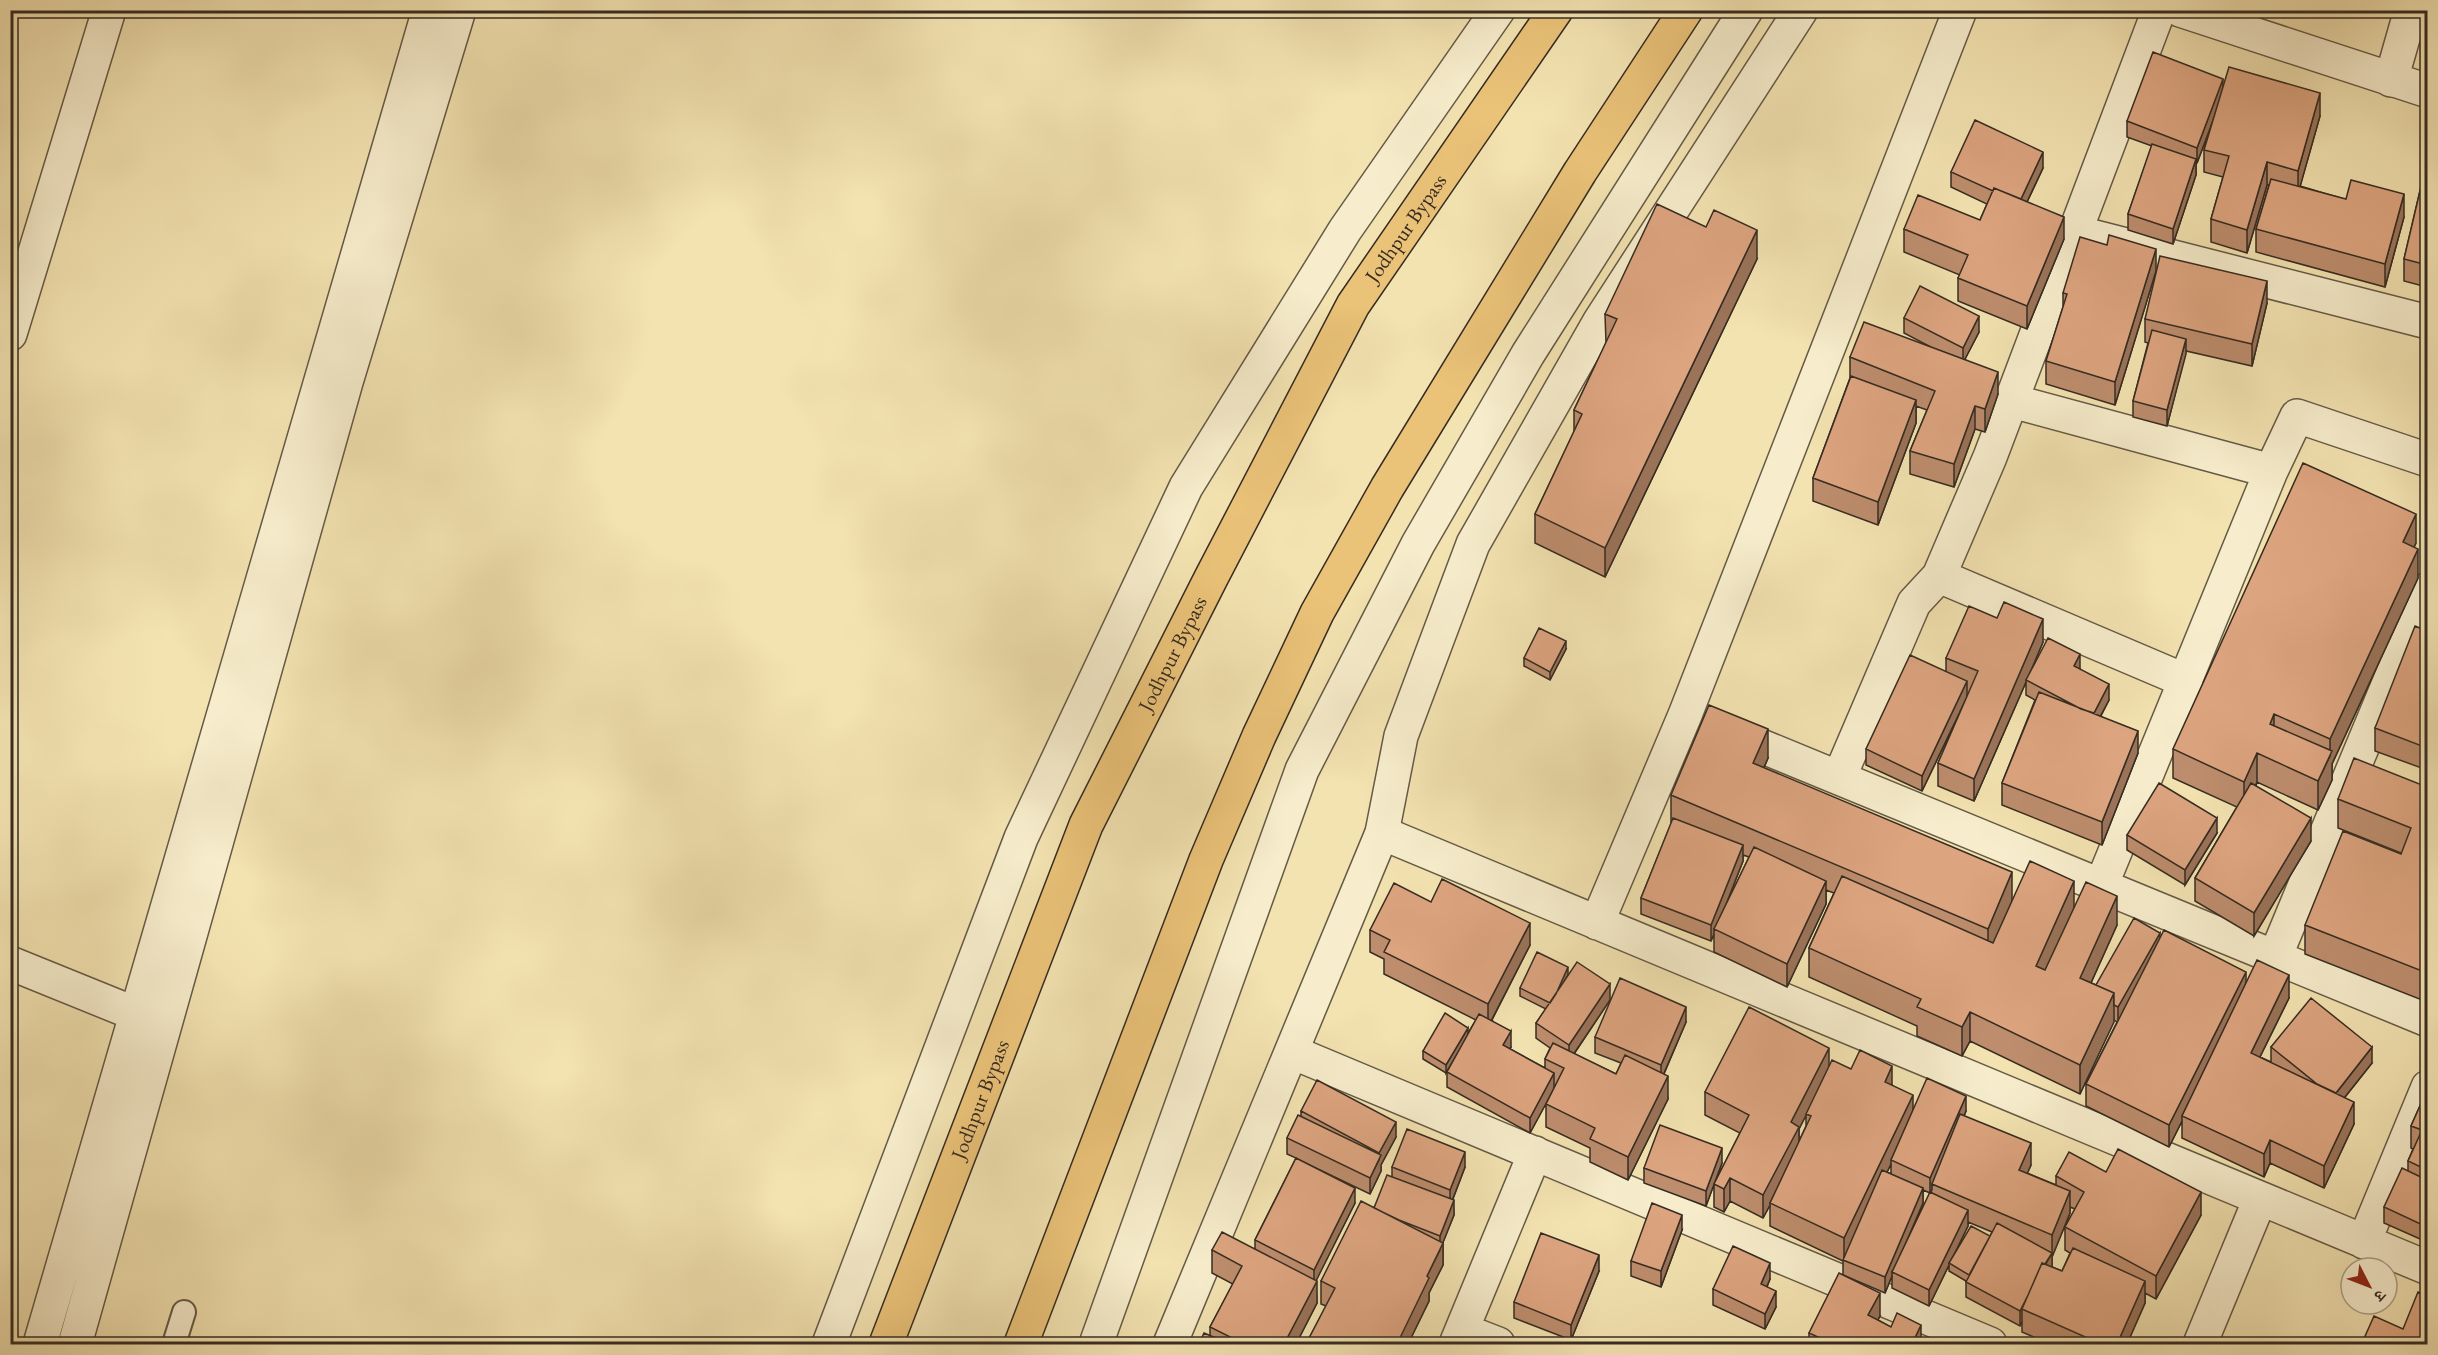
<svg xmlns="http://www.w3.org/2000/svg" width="2438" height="1355" font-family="'EB Garamond','Noto Serif Devanagari',serif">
  <rect width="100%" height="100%" fill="#f3e3b1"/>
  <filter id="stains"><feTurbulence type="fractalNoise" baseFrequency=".00333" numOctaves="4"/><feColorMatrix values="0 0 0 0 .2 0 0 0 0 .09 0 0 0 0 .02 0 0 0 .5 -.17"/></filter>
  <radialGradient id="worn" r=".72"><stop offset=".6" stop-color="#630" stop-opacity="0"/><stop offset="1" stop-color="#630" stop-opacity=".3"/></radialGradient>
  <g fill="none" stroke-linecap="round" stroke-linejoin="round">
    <defs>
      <path id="service" d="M174,1344l10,-32"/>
      <path id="minor" d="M2391,80l20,-70
        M2075,232l353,90
        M10,334l99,-324
        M2012,401l259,70
        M1939,576l247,105
        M1727,732l701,288
        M1839,778l75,-175 25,-27 51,-119 169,-447
        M1382,833l1046,435
        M2101,886l170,-415 26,-55 131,44
        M1597,923l88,-208 275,-705
        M2275,957l153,-368
        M10,963l153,62
        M1292,1052l698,292
        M2364,1242l64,-155
        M1462,1330l36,14
        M1456,1344l79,-191
        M2200,1344l60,-145"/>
      <path id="tertiary" d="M2180,10l248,81
        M40,1344l389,-1334
        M75,1344l271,-962 113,-372
        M829,1344l192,-506 165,-351 159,-257 153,-220
        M1096,1344l206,-574 116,-226 110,-190 218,-344
        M1170,1344l212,-511 19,-97 72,-192 127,-223 201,-311"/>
      <g id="trunk">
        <path id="s1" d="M886,1344l200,-519 125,-247 142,-273 203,-295"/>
        <path d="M1021,1344l185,-484 53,-124 58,-123 70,-125 193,-316 106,-162"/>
      </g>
    </defs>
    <!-- service casing -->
    <use href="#service" stroke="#655a46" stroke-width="26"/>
    <!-- minor casing -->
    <use href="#minor" stroke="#655a46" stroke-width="36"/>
    <!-- tertiary casing -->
    <use href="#tertiary" stroke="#655a46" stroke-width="36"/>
    <!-- trunk casing -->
    <use href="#trunk" stroke="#362c22" stroke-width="36"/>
    <!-- service -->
    <use href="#service" stroke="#f7edcc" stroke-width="22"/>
    <!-- minor -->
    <use href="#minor" stroke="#f7edcc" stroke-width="33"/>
    <!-- tertiary -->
    <use href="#tertiary" stroke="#f7edcc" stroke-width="33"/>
    <!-- trunk -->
    <use href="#trunk" stroke="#eac278" stroke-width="33"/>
  </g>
  <!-- wall -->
  <path fill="#bd8d6d" stroke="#362c22" stroke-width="1.5" fill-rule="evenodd" d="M2223,86l97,30 -20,70 104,31 -19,70 -129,-35v-23l13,-44h-2l-20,68 -36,-11v-23l12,-42 -19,-5v-22l8,-26 -15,39h-1v12l-23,69 -45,-14v-16l24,-68 -25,-9v-16z
    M2427,161v147l-4,-1v-21l-19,-5v-22z
    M2043,168l-16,34 37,37 -37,90 -69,-28v-23l2,-3 -56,-23v-23l76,-9 7,-16 -36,-17v-15z
    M1757,259l-152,318 -70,-34v-29l39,-82v-22l32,-67 -1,-29z
    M2156,271l-41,134 -69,-21v-23l17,-54v-14z
    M2267,303l-15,63 -66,-15 -19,75 -34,-9v-16l15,-58 -3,-1v-23z
    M1904,318l75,14 -14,27 33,35 -13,38 -10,-3 -21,58 -44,-13v-23l17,-41 -11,-4v17l-38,102 -65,-24v-23l37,-100v-21l79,-11 -25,-13z
    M2416,543l-2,4 4,31 -86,186v16l-14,30 -61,-28 -1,4 55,55 -57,95 -59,-35v-23l42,-71 -64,-29v-29z
    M2427,610v160l-52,-19v-23l49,-99v-9z
    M2043,642l-12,28 49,-1 29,31 -8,16 37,37 -36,92 -100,-40v-22l33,-83 -9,-5v-13l-52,119 -36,-15v-23l29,-65 -45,93 -56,-26v-16l80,-78v-13z
    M1566,649l-16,31 -26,-14v-8z
    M1768,758l-4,10 248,134 62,5 43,18 -26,58 5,2 64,-47 86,44 43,16 -29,59 11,5v-15l101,16 -27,34 9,27 -30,64 -54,-25 -6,14 -82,-39v-17l-13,26 -83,-41v-22l31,-62 -3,-2 -34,74 -110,-53 -8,15 -45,-20v-10l-108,-49v-29l25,-55 -8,-3v14l-39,83 -73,-35v-18l-3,7 -70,-27v-16l30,-74v-29zM1743,855l6,2 -24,50 18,-46z
    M2427,787v215l-122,-48v-29l96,-72 -63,-25v-29z
    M2217,833l-32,52 -58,-35v-15z
    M1431,902l99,43 -38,75 19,27 -1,2 35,19v-9l5,-11 -14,-10v-15l10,-14 -26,-13v-8l48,-13 42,25 -36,54 42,20 5,-11 -26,-10v-16l91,-15 -22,52 4,25 -40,81 -38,-18v-14l-44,-21v-23l7,-14 -23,43 -83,-46v-15l2,-4 -3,5 -23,-14v-8l45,-18 8,-13 -92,-46v-15l-14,-7v-22z
    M1829,1065l22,4 41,16 21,25 53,1 -2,5 67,49 -4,8 29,12v-9l50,-4 95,43 -45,84 -11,-6v10l-18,41h-77l-28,-12v-10l-2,4 -54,-29v-16l-17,-10v-6l-20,41 -37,-18v-12l-7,17 -42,-18v-14l-73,-35v-21l-7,13 -33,-17 -6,11 -10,-5v-23l-8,22 -62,-23v-15l78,-5 -7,19 25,-49 -35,-18v-23zM1806,1115v11l-7,15v-12zM1891,1164v10l-4,-2zM1923,1190l7,3 -21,44 14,-34zM2070,1207l5,2 -10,18v23l5,3 -8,18 -10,-4v-10l18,-44zM1968,1222l24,10 -2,4 -35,16 13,-26z
    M2427,1090v152l-43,-19v-16l24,-36v-10l5,-12 -2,-1v-22z
    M1301,1111l95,26 -15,28v6l-11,23 -73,-35 58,44 -39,77 1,23 -21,41h-97l11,-8v-9l23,-43 -21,-11v-23l43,-1v-9l41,-82 -9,-4v-16l14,-21z
    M1392,1167h73l-12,32 1,16 -11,27v23l-14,28v8l-21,43h-102l20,-38 -5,-2v-23l53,-73 18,-32z
    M1682,1230l-21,57 -30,-11v-15z
    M1599,1271l-28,69 -57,-22v-16z
    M1770,1279l-3,8 9,20 -11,22 -52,-24v-16z
    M1880,1316l-2,4 43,24h-112v-11z"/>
  <!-- shaded-wall -->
  <path fill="#9a7359" stroke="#362c22" stroke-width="1.5" d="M2223,79v15l-26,69v-15z
    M2320,93v23l-22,78v-23z
    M2043,152v16l-24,51v-16z
    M2196,159v16l-23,69v-15z
    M2267,162v23l-20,68v-23z
    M2404,194v23l-19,70v-23z
    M2064,217v22l-37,90v-23z
    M1757,230v29l-152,318v-29z
    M2156,249v22l-41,134v-23z
    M2267,281v22l-15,63v-22z
    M1979,316v16l-16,31v-15z
    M2186,339v15l-19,72v-16z
    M1998,372v22l-13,38v-23z
    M1916,400v23l-38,102v-23z
    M1975,406v23l-21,58v-23z
    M2416,514v29l-13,28v-29z
    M2418,549v29l-86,186v16l-14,30v-29l12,-25v-17z
    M2043,619v23l-16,38h-1v2l-52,119v-22z
    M1566,641v8l-16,31v-8z
    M2080,654v16l-6,-4z
    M1967,681v16l-45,94v-15z
    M2109,684v16l-16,30v-15z
    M2274,714v29l-4,-19z
    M1768,729v29l-15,34v-29z
    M2138,731v22l-36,92v-23z
    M2257,753v29l-13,29v-29z
    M2217,818v15l-32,52v-15z
    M2311,818v23l-57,95v-23z
    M1743,845v16l-27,69 -2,-1v5l-3,7v-16z
    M2012,872v30l-24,56v-29z
    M1826,881v23l-39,83v-23z
    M2074,881v29l-38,85v-29z
    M2117,896v29l-37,82v-29z
    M1530,923v22l-42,82v-23z
    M2160,933v16l-42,74v-16z
    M1568,967v8l-17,28z
    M2246,972v22l-64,122v5l-13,26v-22z
    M2289,975v23l-38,77v-22z
    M1610,984v16l-41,61v-16z
    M2114,993v29l-34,72v-29z
    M1686,1007v15l-25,58v-15z
    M1970,1012v29l-8,15v-29z
    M1468,1028v8l-22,37v-8z
    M1511,1031v16l-8,13v-15z
    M2372,1047v16l-39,49v-15z
    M1829,1048v23l-30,58v20l-29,54v2l-7,13v-23l28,-73z
    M1892,1066v23l-7,-7z
    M1554,1073v16l-24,44v-15z
    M1668,1076v23l-40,81v-23z
    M1913,1095v23l-22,42v4l-47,97v-23z
    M1966,1096v15l-32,74 -2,-1v6l-2,3v-15z
    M2354,1102v22l-30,64v-22z
    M1396,1122v15l-15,28v6l-11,23v-16l9,-18v-7z
    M2270,1140v23l-6,14v-23z
    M2031,1143v22l-12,28v-23z
    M1722,1148v15l-16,43v-15z
    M1465,1152v15l-15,39v-16z
    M1730,1178v23l-6,11v-23z
    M1355,1188v15l-41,82v-15z
    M1923,1188v15l-30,70 -1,-1v4l-7,17v-16z
    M2070,1191v22l-18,44v-22z
    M2201,1192v23l-45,84v-23z
    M1454,1200v15l-12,30 1,-2v22l-14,28v8l-21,43h-11l30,-68 13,-26v-14z
    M1968,1210v16l-18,37h-1v2l-20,41v-16z
    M1682,1215v15l-21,57v-16z
    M2052,1253v16l-30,40v13l-2,4v-15z
    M1599,1255v16l-28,69v-15z
    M1770,1263v16l-9,21v-16z
    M1317,1281v22l-21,41h-12z
    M2145,1281v22l-18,41h-10z
    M1776,1291v16l-11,22v-15z
    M1880,1293v23l-12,22v-23z
    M1921,1325v19h-9z"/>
  <!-- building -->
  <path fill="#dca47f" stroke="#362c22" stroke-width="1.5" d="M2153,52l70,27 -26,69 -70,-27z
    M2229,67l91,26 -22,78 -31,-9 -20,68 -36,-11 18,-63 -25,-6z
    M1975,120l68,32 -22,47 -27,-11 -1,3 -42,-19z
    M2152,144l44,15 -23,70 -45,-15z
    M2427,161v104l-23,-6z
    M2271,179l75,20 5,-19 53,14 -19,70 -129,-35z
    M1994,188l70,29 -37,89 -69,-28 10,-23 -64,-26 14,-34 62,25z
    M1657,204l49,23 8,-17 43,20 -152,318 -70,-34 47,-100 -8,-4 43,-91 -12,-5z
    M2109,235l47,14 -41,133 -69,-21 21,-67 -4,-1 17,-56 27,8z
    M2160,256l107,25 -15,63 -107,-25z
    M2427,265v20l-4,-1z
    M1920,286l59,30 -16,32 -59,-30z
    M1864,322l134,50 -13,37 -10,-3 -21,58 -44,-13 25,-60 -85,-34z
    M2152,330l34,9 -19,71 -34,-9z
    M1851,376l65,24 -38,102 -65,-24z
    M2303,463l113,51 -13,28 15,7 -88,190 -56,-25 -4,10 62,27 -14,30 -61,-28 -13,29 -71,-33z
    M2004,602l39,17 -69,160 -36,-16 40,-92 -32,-13 23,-52 28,12z
    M2427,610v12l-3,-2z
    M2415,626l12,5v117l-52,-20z
    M1539,628l27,13 -16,31 -26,-14z
    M2048,638l32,16 -6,12 35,18 -15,29 -13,-4 -55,-29z
    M1910,655l57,26 -45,95 -56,-27z
    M2039,692l99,39 -36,91 -100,-39z
    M1709,705l59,24 -15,34 259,109 -24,57 -317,-134z
    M2354,758l73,29v186l-122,-48 38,-94 58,23 10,-26 -73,-29z
    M2159,783l58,35 -32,52 -58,-35z
    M2251,783l60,35 -57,95 -59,-35z
    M1673,818l70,27 -32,80 -70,-27z
    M1754,847l72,34 -39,83 -73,-35z
    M2030,861l44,20 -38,85 9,4 41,-88 31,14 -37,82 34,15 -34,72 -110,-53 -8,15 -45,-20 4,-8 -112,-51 33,-72 151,67z
    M1442,879l88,44 -42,81 -104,-52 6,-12 -20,-10 24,-47 37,19z
    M2134,918l26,15 -42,74 -4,-2v-12l-18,-8z
    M2164,930l82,42 -77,153 -83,-41z
    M1537,952l31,15 -12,27 -6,9 -30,-15z
    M2257,960l32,15 -38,78 103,49 -30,64 -54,-26 -6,14 -82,-38z
    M1577,962l33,22 -41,61 -33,-22z
    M1620,978l66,29 -25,58 -66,-28z
    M2311,998l61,49 -36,46 -19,-9 -46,-37z
    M1749,1007l80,41 -38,74 8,5 -36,68 -33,-17 -6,11 -10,-5 35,-69 -44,-23z
    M1445,1013l23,15 -22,37 -23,-14z
    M1479,1014l32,17 -8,14 51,28 -24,45 -83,-46z
    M1553,1043l63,31 9,-19 43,21 -40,81 -38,-18 5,-11 -49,-24 18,-36 -19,-9z
    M1860,1050l32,16 -7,16 28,13 -69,143 -74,-35 41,-87 -5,-2 26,-54 19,9z
    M1927,1078l39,18 -36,82 -39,-18z
    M1317,1080l79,42 -17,31 -78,-42z
    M2427,1090v80l-19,-9 14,-31 -11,-4z
    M1960,1114l71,29 -12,27 51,21 -18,44 -120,-51z
    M1298,1115l83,40 -11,23 -83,-40z
    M1660,1125l62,23 -16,43 -62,-23z
    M1407,1129l58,23 -15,38 -58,-23z
    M2118,1149l83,43 -45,84 -91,-49 19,-35 -28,-16 13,-24 37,20z
    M1296,1158l59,30 -41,82 -59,-30z
    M2402,1168l25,12v47l-43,-20z
    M1882,1170l41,18 -38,89 -42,-17z
    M1387,1175l67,25 -14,36 -41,-16 -25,-12z
    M1930,1192l38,18 -39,80 -37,-18z
    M1361,1201l82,42 -16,33 2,2 -32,66h-91l29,-56 -14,-7z
    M1652,1203l30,12 -21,56 -30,-10z
    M1997,1223l55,30 -7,11 -3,-1 -14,32 -8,16 -54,-29z
    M1971,1226l19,10 -21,39 -20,-12z
    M1222,1232l95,49 -33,63h-40l-34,-17 32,-61 -30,-16z
    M1541,1233l58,22 -28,70 -57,-23z
    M1733,1246l37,17 -9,21 15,7 -11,23 -52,-25z
    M2073,1248l72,33 -28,63h-16l-79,-35 20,-46 20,8z
    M1839,1273l41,20 -12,22 23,12 6,-14 24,12 -9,19h-79l-24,-11z
    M2418,1292l9,4v48h-61l-4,-1 12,-27 29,13z
    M1204,1333l26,11h-31z"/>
  <g text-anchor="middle" stroke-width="4.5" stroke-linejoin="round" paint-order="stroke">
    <!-- street labels -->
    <g font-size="21" fill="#362c22" stroke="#f7edcc">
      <text dy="7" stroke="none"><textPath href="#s1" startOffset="1234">Jodhpur Bypass</textPath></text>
      <text dy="7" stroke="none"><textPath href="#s1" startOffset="748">Jodhpur Bypass</textPath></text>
      <text dy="7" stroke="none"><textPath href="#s1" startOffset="262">Jodhpur Bypass</textPath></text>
    </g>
  </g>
  <!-- margin -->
  <rect width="2438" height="1355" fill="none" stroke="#f3e3b1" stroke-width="36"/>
  <rect x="12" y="12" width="2414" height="1331" fill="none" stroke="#362c22" stroke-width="3"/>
  <rect x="18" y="18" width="2402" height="1319" fill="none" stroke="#362c22" stroke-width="1.5"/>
  <!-- north arrow -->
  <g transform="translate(2369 1286) rotate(132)"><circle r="28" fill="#f7edcc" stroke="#aaa088" stroke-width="1.5"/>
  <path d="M0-4.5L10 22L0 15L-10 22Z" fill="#8f2418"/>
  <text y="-9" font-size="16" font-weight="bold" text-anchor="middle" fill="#362c22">उ</text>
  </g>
  <rect width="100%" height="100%" filter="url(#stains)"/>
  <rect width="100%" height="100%" fill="url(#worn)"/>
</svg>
